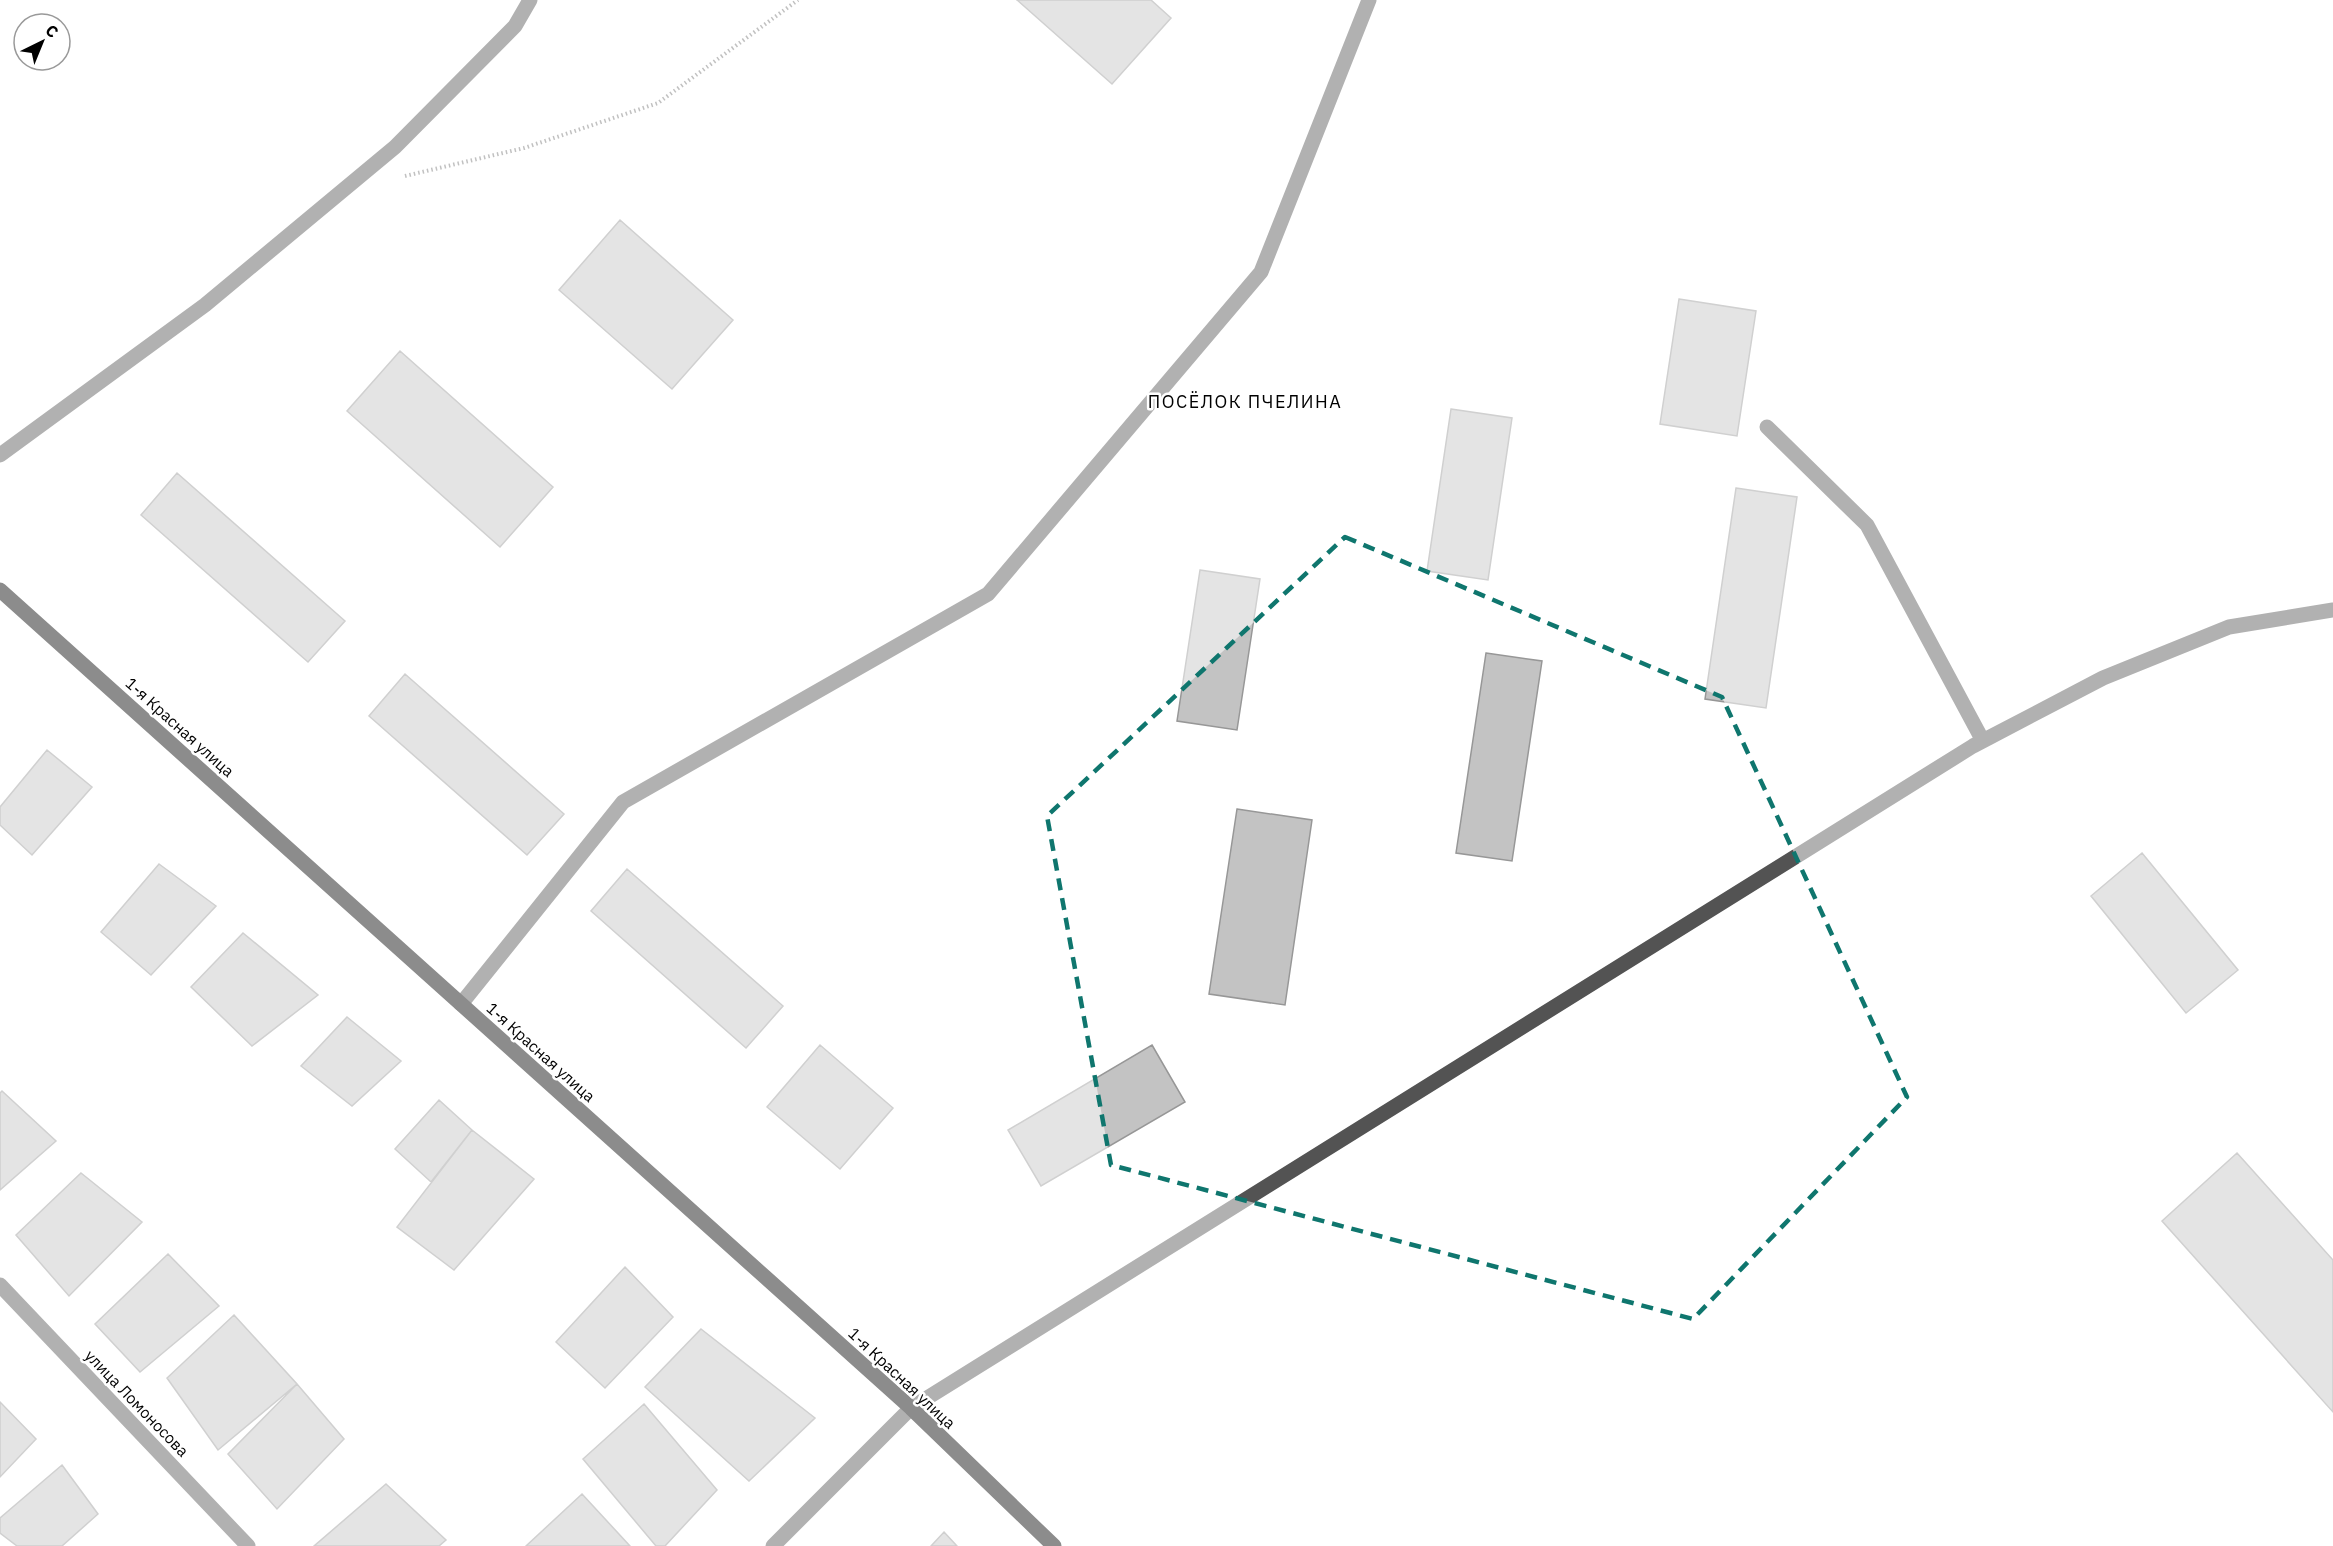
<svg xmlns="http://www.w3.org/2000/svg" width="2333" height="1546" font-family="'IBM Plex Sans',sans-serif">
  <rect width="100%" height="100%" fill="#fff"/>
  <!-- building -->
  <path fill="#c3c3c3" stroke="#979797" stroke-width="1.5" d="M1017,0h134l20,18 -59,66z
    M620,220l113,100 -61,69 -113,-99z
    M1679,299l77,12 -19,125 -77,-12z
    M400,351l153,136 -53,60 -153,-136z
    M1451,409l61,9 -24,162 -61,-9z
    M177,473l168,148 -37,41 -167,-147z
    M1736,488l61,9 -31,211 -61,-9z
    M1200,570l60,9 -23,151 -60,-9z
    M1486,653l56,8 -30,200 -56,-8z
    M405,674l159,140 -37,41 -158,-139z
    M47,750l45,37 -60,68 -32,-30v-18z
    M1237,809l75,11 -27,185 -76,-11z
    M2142,853l96,117 -52,43 -95,-117z
    M159,864l57,42 -65,69 -50,-43z
    M627,869l156,137 -37,42 -155,-137z
    M243,933l75,62 -66,51 -61,-59z
    M347,1017l54,44 -49,45 -51,-40z
    M820,1045l73,63 -53,61 -73,-62z
    M1152,1045l33,57 -144,84 -33,-56z
    M2,1091l54,50 -56,49v-97z
    M439,1100l33,30 -41,52 -36,-33z
    M472,1130l62,49 -80,91 -57,-43z
    M2237,1153l96,107v152l-171,-191z
    M81,1173l61,49 -73,74 -53,-61z
    M168,1254l51,52 -79,66 -45,-48z
    M625,1267l48,50 -68,71 -49,-46z
    M234,1315l63,69 -79,66 -51,-72z
    M701,1329l114,89 -66,63 -104,-94z
    M297,1384l47,55 -67,70 -49,-55z
    M0,1402l36,37 -36,38z
    M644,1404l73,86 -52,56h-9l-73,-87z
    M62,1465l36,49 -36,32h-45l-17,-13v-15z
    M386,1484l60,56 -7,6h-125z
    M582,1494l48,52h-104z
    M944,1532l13,14h-26z"/>
  <g fill="none" stroke-linecap="round" stroke-linejoin="round">
    <!-- path -->
    <path stroke="#757575" stroke-width="4" stroke-dasharray="1.5 3" stroke-linecap="butt" d="M405,176l119,-28 134,-45 140,-103"/>
    <!-- minor -->
    <path stroke="#535353" stroke-width="15" d="M1767,427l100,98 116,216
      M0,455l205,-150 190,-158 120,-121 15,-26
      M461,1004l162,-202 365,-208 273,-322 108,-272
      M0,1285l248,261
      M773,1546l138,-138 1062,-662 130,-68 126,-51 104,-17"/>
    <!-- major -->
    <path stroke="#000" stroke-width="15" d="M0,590l911,818 143,138"/>
  </g>
  <!-- marked area -->
  <path d="M0 0H2333V1546H0ZM1345,537l377,160 185,400 -214,222 -582,-154 -64,-349z" fill="#fff" fill-opacity=".55" fill-rule="evenodd"/>
  <path fill="none" stroke="#0f766e" stroke-width="4.5" stroke-dasharray="12 8" stroke-linejoin="round" d="M1345,537l377,160 185,400 -214,222 -582,-154 -64,-349z"/>
  <g text-anchor="middle" stroke-width="5" stroke-linejoin="round" paint-order="stroke">
    <!-- street labels -->
    <g font-size="16" fill="#000" stroke="#fff">
      <text transform="translate(180 727) rotate(42)" y="6">1-я Красная улица</text>
      <text transform="translate(541 1052) rotate(42)" y="6">1-я Красная улица</text>
      <text transform="translate(902 1378) rotate(43)" y="6">1-я Красная улица</text>
      <text transform="translate(137 1403) rotate(46)" y="6">улица Ломоносова</text>
    </g>
    <!-- neighbourhood labels -->
    <g font-size="18" letter-spacing="1.5" fill="#000" stroke="#fff">
      <text x="1245" y="408">ПОСЁЛОК ПЧЕЛИНА</text>
    </g>
  </g>
  <!-- north arrow -->
  <g transform="translate(42 42) rotate(43)"><circle r="28" fill="#ffffff" stroke="#999999" stroke-width="1.5"/>
  <path d="M0-4.5L10 22L0 15L-10 22Z" fill="#000000"/>
  <text y="-9" font-size="16" font-weight="bold" text-anchor="middle" fill="#000000">С</text>
  </g>
</svg>
